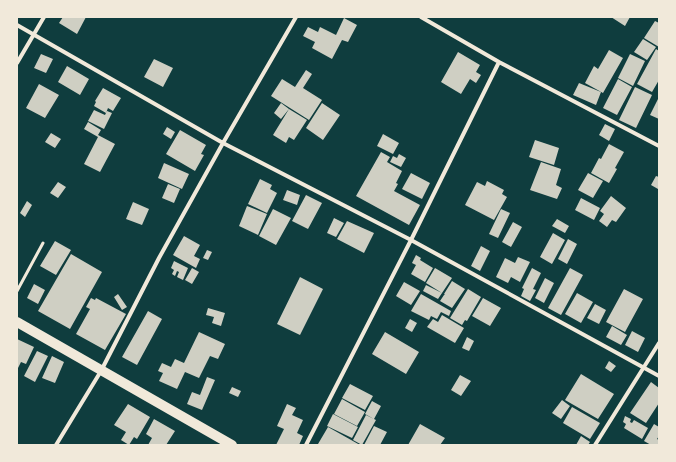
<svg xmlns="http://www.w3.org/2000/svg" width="676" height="462" font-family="'Source Sans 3',sans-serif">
  <rect width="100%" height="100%" fill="#0f3d3e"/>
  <!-- building -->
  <path fill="#cfcfc3" d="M63,17h23l-9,17 -18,-11z
    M611,17h19l-5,9z
    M344,18l13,7 -9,17 -6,-2 -10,19 -20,-11 3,-6 -12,-6 5,-9 10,5 2,-5 16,8z
    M655,21l4,2v24l-15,-9z
    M643,39l13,8 -9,13 -13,-8z
    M656,49l3,2v29l-7,12 -15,-8z
    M609,50l14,8 -20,35 -18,-10 9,-17 4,3z
    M458,52l22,13 -4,7 5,3 -5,8 -6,-4 -9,15 -20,-12z
    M41,54l12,5 -7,14 -12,-5z
    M630,54l15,7 -12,25 -15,-8z
    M154,59l19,9 -10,19 -19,-10z
    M67,66l22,13 -9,16 -22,-13z
    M306,70l6,4 -9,14 19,12 -13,20 -19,-12v-1v1l-19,-12 11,-17 13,8z
    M618,79l14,8 -15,28 -14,-7z
    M579,83l22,9 -5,13 -23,-10z
    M39,84l20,11 -14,23 -19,-10z
    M635,87l17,8 -16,33 -17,-8z
    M103,88l18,10 -8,13 -5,-3 -2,5 -12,-7 2,-4 -1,-1z
    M659,97v22l-9,-4z
    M281,103l8,6 -8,10 -7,-6z
    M322,103l18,12 -17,25 -17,-12z
    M289,109l18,11 -13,20 -5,-3 -3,6 -13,-8z
    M94,110l11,5 2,-4 5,2 -8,16 -16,-8z
    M88,122l13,8 -3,5 17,9 -15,28 -16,-8 14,-27 -14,-8z
    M605,124l10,5 -6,12 -10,-6z
    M167,127l8,5 -4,7 -8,-5z
    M180,130l26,15 -5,9 3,1 -9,16 -29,-17z
    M51,133l10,6 -6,9 -10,-6z
    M383,134l16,9 -6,11 -16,-8z
    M535,140l24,8 -5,17 -25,-8z
    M609,144l15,8 -9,16 2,1 -8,14 -18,-10 8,-15 2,1z
    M381,152l9,5 -3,5 15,9 -6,12 2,1 -4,7 26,14 -11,20 -53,-29z
    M399,154l7,4 -5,9 -11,-5 3,-6 4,2z
    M541,162l20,7 -5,16 6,3 -5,11 -27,-9z
    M164,163l25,11 -7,15 -24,-11z
    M411,173l19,10 -8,16 -20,-10z
    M588,173l15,8 -10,17 -15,-8z
    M656,176l3,1v11l-1,1 -7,-4z
    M260,179l12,6 -2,4 7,4 -10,20 -19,-9z
    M487,181l17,9 -2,4 5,3 -13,23 -29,-15 12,-23 8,4z
    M58,182l8,5 -8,11 -8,-5z
    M168,184l12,5 -6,14 -12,-5z
    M287,190l13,5 -3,10 -14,-5z
    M306,195l16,8 -14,26 -16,-8z
    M611,196l15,12 -10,14 -4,-2 -5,7 -8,-6 5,-7 -4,-3z
    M581,198l19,10 -6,12 -19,-10z
    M27,201l5,4 -7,12 -5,-4z
    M133,202l16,7 -7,16 -16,-6z
    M247,206l20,8 -9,21 -19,-9z
    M273,209l18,9 -15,27 -17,-9z
    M501,209l9,4 -12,25 -9,-4z
    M334,218l10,5 -8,14 -9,-4z
    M557,219l12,7 -4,7 -13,-7z
    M347,221l27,12 -10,20 -27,-14z
    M513,222l9,5 -11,20 -9,-5z
    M553,233l12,7 -13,24 -12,-7z
    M184,236l16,9 -6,11 6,3 -4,9 -23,-13z
    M568,239l9,5 -10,20 -9,-5z
    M55,241l16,9 -15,25 -16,-9z
    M481,246l9,5 -10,20 -9,-5z
    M207,250l5,2 -4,8 -5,-2z
    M71,254l31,18 -32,57 -32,-18z
    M416,255l5,3 -1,2 13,8 -8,14 -14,-8 5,-9 -4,-2z
    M518,257l12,5 -10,20 -9,-5 -3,6 -12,-6 9,-19 10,5z
    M174,261l14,7 -5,12 -6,-3 2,-5 -2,-1 -2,5 -3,-2 2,-4 -3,-2z
    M192,268l7,4 -7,12 -7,-4z
    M435,268l17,10 -10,15 -16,-10z
    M532,268l9,5 -8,16 3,1 -6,11 -9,-5 3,-7 -2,-1z
    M570,268l13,7 -22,40 -13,-7z
    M300,277l23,12 -23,46 -23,-11z
    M545,278l9,5 -10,20 -9,-5z
    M452,281l13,8 -13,19 -12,-7 4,-6h1l-1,-1z
    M404,282l16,9 -9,14 -15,-9z
    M34,284l11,6 -7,14 -11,-6z
    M426,285l16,8 -4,6 -15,-8z
    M468,289l13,8 -14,24 -2,-1 -3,5 -12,-7z
    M624,289l19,10 -18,33 -19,-10z
    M577,293l16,9 -12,21 -16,-9z
    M118,294l9,13 -5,3 -8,-13z
    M421,294l30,17 -2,5 -8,-4 -4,7 -6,-3 -2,4 -18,-9z
    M91,298l4,2 1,-2 30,16 -21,36 -29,-16 14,-25 -4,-2z
    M483,298l18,10 -11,18 -18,-10z
    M595,304l11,6 -7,14 -12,-6z
    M208,308l17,5 -4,13 -9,-3 2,-6 -8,-2z
    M148,311l14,8 -25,46 -15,-8z
    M442,315l22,13 -9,15 -28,-16 6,-8 5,3z
    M410,319l7,4 -5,9 -7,-4z
    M612,326l15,9 -6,10 -15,-8z
    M632,331l13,7 -7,14 -13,-7z
    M199,332l26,12 -7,15 -8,-3 -11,22 -14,-6 -8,17 -18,-8 4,-8 -5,-2 4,-8 9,4 4,-8 9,4z
    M385,332l34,20 -13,22 -34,-20z
    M467,337l7,4 -5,10 -7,-3z
    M17,339l17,8 -8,17 -5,-2 -4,8z
    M37,351l11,5 -13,26 -11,-6z
    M52,356l12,6 -9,21 -13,-5z
    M609,361l7,5 -5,6 -6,-4z
    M581,374l33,20 -16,25 -33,-19z
    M460,375l11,6 -10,15 -10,-6z
    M207,377l8,3 -13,30 -15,-6 5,-12 8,3z
    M651,382l8,6v15l-13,20 -16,-10z
    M350,384l23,12 -8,14 -23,-12z
    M232,387l9,4 -3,6 -9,-4z
    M342,399l23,13 -8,14 -23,-12z
    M562,400l8,6 -9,13 -9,-6z
    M372,401l9,5 -7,13 -9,-5z
    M128,404l22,13 -13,22 -3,-2 -5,8 -8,-5 5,-8 -12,-7z
    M287,404l9,4 -4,7 11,5 -6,13 6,3 -4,9h-23l8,-16 -7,-3z
    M572,407l28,16 -10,16 -27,-16z
    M333,414l25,13 -6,11 -25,-12z
    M366,415l10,5 -14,25 -9,-5z
    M625,416l6,3 -1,3 2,1 2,-3 14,8 -6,11 -18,-11 2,-4 -3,-2z
    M154,419l21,12 -9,14h-18l4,-7 -6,-4z
    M420,424l25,14 -5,7h-32z
    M654,424l5,3v9l-2,3 2,1v5h-8l-7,-4z
    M374,426l13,6 -7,13h-16z
    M328,427l32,18h-41l-1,-1z
    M581,436l9,6 -2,3h-12z"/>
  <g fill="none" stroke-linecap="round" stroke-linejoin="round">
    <!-- service -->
    <path stroke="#f1e9da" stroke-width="3" d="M17,291l26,-48"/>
    <!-- minor -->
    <path stroke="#f1e9da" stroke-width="4" d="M421,17l78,45 160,84
      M17,25l206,118 188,97 248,136
      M17,63l27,-46
      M56,445l45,-74 58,-113 64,-115 73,-126
      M306,445l105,-205 88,-178
      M595,445l64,-102"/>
    <!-- trunk -->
    <path stroke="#f1e9da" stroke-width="10" d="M17,322l215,123"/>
  </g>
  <!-- border -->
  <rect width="676" height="462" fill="none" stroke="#f1e9da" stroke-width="36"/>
</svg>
